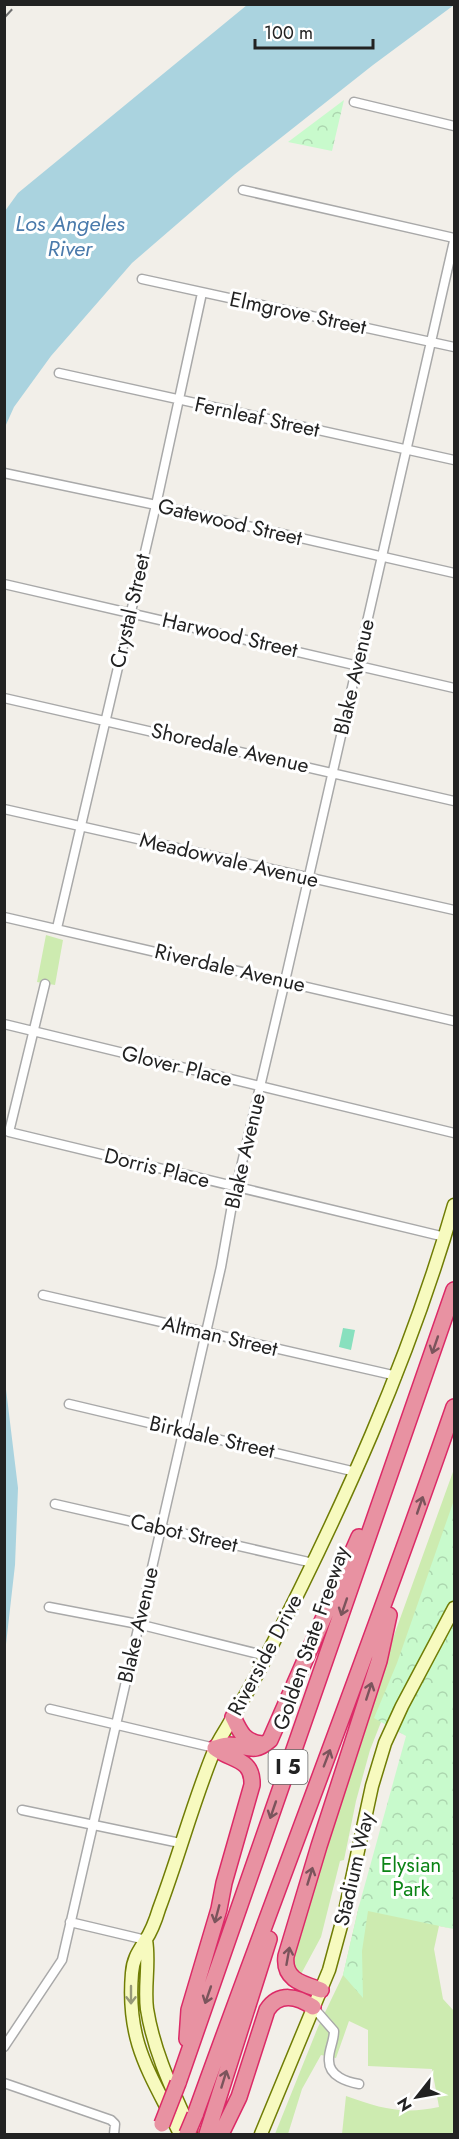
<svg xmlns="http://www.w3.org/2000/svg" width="459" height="2139" font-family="Jost,sans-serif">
  <defs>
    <pattern id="park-crowns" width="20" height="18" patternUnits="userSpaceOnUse" patternTransform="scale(1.5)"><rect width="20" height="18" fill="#c8facc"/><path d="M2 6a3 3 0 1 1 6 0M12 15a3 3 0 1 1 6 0" fill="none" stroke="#acd6af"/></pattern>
  </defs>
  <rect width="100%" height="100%" fill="#f2efe9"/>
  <!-- grass -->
  <path fill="#cdebb0" d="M46,935l17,5 -8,45 -18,-3z
    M454,1469v114l-69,129 -15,38 -14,51 -12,59 -4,1 -19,76 -21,39 -8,-13 87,-286z
    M359,1906l95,23 -15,-3 -5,23 9,50 11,12v123h-112l4,-38c34,12 56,19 93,11l-7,-38 -64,-3v-36l-19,-9 -13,37 -15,-3 -19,34 -14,45h-13l43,-107 25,-52z"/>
  <!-- park -->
  <path fill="url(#park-crowns)" d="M344,100l-12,51 -44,-9z
    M454,1500v429l-86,-18 -6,40 1,47 -20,-23 16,-69 47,-170 -32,-18 23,-55z"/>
  <!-- pitch -->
  <path fill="#88e0be" d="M343,1328l12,2 -4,20 -12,-3z"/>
  <!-- water -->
  <path fill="#aad3df" d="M247,5h207l-81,60 -138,109 -103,89 -81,93 -37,51 -9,20v-216l13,-18z
    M5,1381l13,107 -3,77 -10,88z"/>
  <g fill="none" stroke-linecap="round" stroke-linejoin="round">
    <defs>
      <path id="minor" d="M354,102l100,24
        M243,190l211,48
        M142,279l312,68
        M59,373l395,87
        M4,473l152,32 298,68
        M4,584l450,104
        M4,698l450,103
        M4,809l450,101
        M4,917l450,104
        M57,928l99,-423 46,-212
        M45,984l-36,148 436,105
        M4,1024l450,109
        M43,1295l354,81
        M69,1404l287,68
        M55,1504l258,59
        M49,1607l89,17 129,32
        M50,1709l165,39
        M22,1810l158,33
        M70,1922l76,18
        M313,2007l21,24c0,11 -6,20 -5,30 0,15 18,21 30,23
        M4,2047l58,-87 159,-693 11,-62 53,-224 169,-740
        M4,2083l107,37 4,4 -1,10"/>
      <path id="secondary" d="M146,1940c4,23 -2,46 1,69 7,44 26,82 44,122
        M180,2134c-29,-60 -54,-90 -48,-161 1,-14 6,-21 13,-32 6,-9 11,-22 14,-32 20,-53 34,-107 55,-158 4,-11 12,-21 17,-31 13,-22 26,-44 37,-67 74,-144 141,-292 186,-448
        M261,2134l68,-164 16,-59 27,-125 13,-43 17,-37 52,-98"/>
      <path id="motorway" d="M233,1717c7,15 11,25 29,27
        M215,1748c4,-1 10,-3 14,-3 19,0 24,10 41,-5l89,-203
        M321,1990c-18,-6 -38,-10 -35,-34l33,-110 60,-185 10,-46
        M187,2039l2,-29 30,-101 5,-26 28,-98c1,-27 -20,-24 -37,-37
        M178,2083l276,-793
        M195,2115c85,-236 177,-471 259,-708
        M207,2134l62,-195
        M221,2134l18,-37 28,-87c12,-18 30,-14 46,-3"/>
    </defs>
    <!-- minor casing -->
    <use href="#minor" stroke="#a9a9a9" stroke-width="11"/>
    <!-- secondary casing -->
    <use href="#secondary" stroke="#707d05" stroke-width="15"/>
    <!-- motorway casing -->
    <use href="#motorway" stroke="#dc2a67" stroke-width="18"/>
    <!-- minor -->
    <use href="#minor" stroke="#fff" stroke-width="8"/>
    <!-- secondary -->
    <use href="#secondary" stroke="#f7fabf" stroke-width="12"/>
    <!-- motorway -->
    <use href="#motorway" stroke="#e892a2" stroke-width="15"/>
    <!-- rail -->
    <path stroke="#707070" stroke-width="2" stroke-dasharray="12 12" stroke-linecap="butt" d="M4,18l13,-14"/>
    <defs>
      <path id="motorway-bridge" d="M162,2124l16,-41
        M187,2134l8,-19"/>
    </defs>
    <!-- motorway-bridge casing -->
    <use href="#motorway-bridge" stroke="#dc2a67" stroke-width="18" stroke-linecap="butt"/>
    <!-- motorway-bridge -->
    <use href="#motorway-bridge" stroke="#e892a2" stroke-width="15"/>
  </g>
  <!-- one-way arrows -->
  <defs><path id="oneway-shaft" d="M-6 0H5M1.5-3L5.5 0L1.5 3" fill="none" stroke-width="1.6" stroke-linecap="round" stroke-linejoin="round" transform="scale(1.5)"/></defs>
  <g stroke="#7b545c">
    <use href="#oneway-shaft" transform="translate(435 1345) rotate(109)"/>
    <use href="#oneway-shaft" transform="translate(420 1505) rotate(-71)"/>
    <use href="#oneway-shaft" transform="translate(344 1607) rotate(109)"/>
    <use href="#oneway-shaft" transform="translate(369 1691) rotate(-72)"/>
    <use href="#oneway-shaft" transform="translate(327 1758) rotate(-69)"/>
    <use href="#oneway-shaft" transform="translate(273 1810) rotate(109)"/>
    <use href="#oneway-shaft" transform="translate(310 1876) rotate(-73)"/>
    <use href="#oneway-shaft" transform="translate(217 1914) rotate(105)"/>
    <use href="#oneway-shaft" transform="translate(288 1956) rotate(-80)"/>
    <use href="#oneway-shaft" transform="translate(208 1995) rotate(109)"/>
    <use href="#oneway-shaft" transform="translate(224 2079) rotate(-73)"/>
  </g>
  <use stroke="#979978" href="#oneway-shaft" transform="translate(131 1995) rotate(90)"/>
  <g text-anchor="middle" stroke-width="6" stroke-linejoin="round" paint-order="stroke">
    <!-- shield labels -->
    <rect fill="#fff" stroke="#646464" stroke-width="1.5" x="268.5" y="1750" width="39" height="34" rx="4.5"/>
    <g font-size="20" font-weight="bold" fill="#222">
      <text x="288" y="1774">I 5</text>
    </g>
    <!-- street labels -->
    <g font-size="21" fill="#222" stroke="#fff">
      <text transform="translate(298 313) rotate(12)" y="7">Elmgrove Street</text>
      <text transform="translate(257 417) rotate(12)" y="7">Fernleaf Street</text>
      <text transform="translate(230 522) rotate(13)" y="7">Gatewood Street</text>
      <text transform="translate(130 611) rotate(-77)" y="7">Crystal Street</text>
      <text transform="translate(230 635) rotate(13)" y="7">Harwood Street</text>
      <text transform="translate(354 677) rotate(-77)" y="7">Blake Avenue</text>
      <text transform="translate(230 748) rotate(13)" y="7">Shoredale Avenue</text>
      <text transform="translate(229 860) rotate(13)" y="7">Meadowvale Avenue</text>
      <text transform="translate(230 968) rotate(13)" y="7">Riverdale Avenue</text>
      <text transform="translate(177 1066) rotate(14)" y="7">Glover Place</text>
      <text transform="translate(245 1151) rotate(-77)" y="7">Blake Avenue</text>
      <text transform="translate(157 1168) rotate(14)" y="7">Dorris Place</text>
      <text transform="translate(220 1336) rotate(13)" y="7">Altman Street</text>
      <text transform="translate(212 1437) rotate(13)" y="7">Birkdale Street</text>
      <text transform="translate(184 1533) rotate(13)" y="7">Cabot Street</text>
      <text transform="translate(138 1625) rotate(-77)" y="7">Blake Avenue</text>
      <text transform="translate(311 1638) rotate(-71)" y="7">Golden State Freeway</text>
      <text transform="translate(265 1655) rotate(-62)" y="7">Riverside Drive</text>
      <text transform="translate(354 1869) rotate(-77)" y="7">Stadium Way</text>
    </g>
    <!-- park labels -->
    <g font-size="21" fill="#0c8416" stroke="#fff">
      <text x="411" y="1872">Elysian<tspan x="411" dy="24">Park</tspan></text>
    </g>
    <!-- water labels -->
    <g font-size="22" font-style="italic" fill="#4a7aab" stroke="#fff">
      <text x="70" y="231">Los Angeles<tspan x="70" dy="25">River</tspan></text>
    </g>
  </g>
  <!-- border -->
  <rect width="459" height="2139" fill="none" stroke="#222222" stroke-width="12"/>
  <!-- north arrow -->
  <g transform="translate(417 2097) rotate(239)" stroke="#ffffff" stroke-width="4.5" paint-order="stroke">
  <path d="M0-4.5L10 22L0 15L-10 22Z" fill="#222222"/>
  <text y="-9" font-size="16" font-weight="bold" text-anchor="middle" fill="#222222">N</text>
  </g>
  <!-- scale -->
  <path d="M255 39v9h118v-9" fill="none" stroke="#222222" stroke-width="3"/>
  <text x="264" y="39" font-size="18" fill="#222222" stroke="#ffffff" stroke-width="4.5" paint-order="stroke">100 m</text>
</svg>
